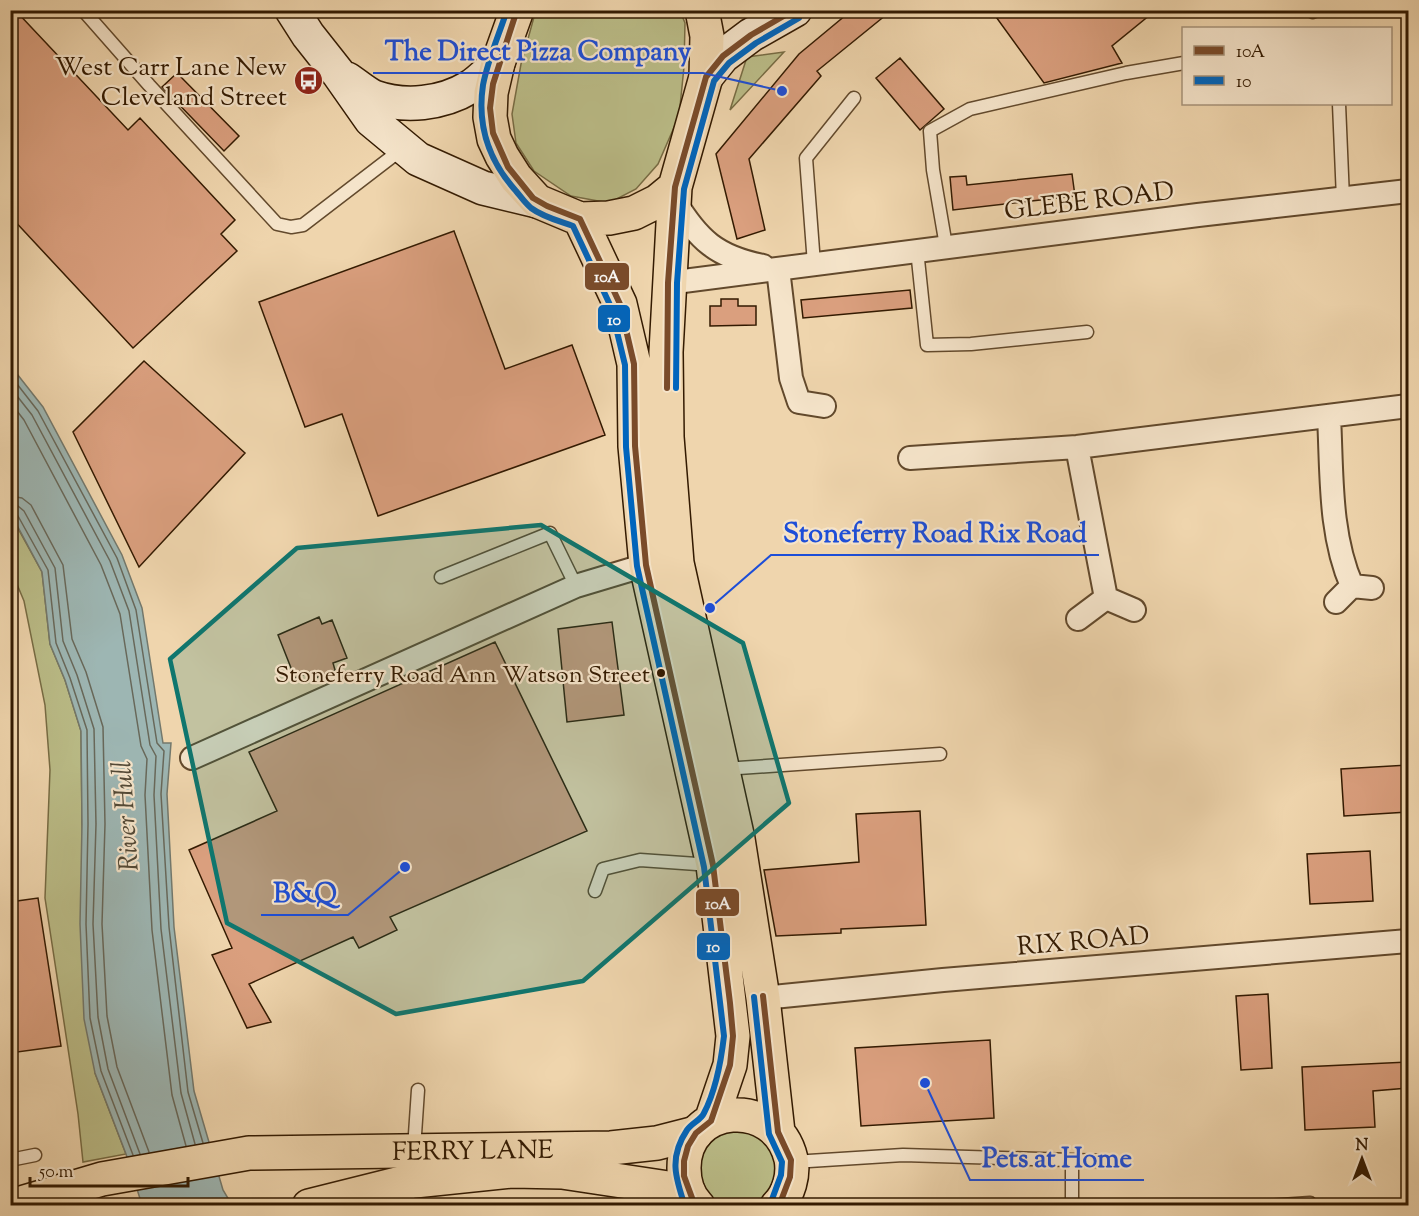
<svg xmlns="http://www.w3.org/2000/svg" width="1419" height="1216" font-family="'Sorts Mill Goudy',serif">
  <rect width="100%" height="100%" fill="#efd5ad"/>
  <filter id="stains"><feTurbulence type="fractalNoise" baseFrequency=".00333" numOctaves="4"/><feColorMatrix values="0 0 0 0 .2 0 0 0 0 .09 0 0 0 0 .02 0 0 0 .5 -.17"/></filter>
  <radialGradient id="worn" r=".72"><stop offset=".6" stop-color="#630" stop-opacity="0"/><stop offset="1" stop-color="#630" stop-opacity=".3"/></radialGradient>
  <!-- green -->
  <path fill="#bbbd88" stroke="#776c44" stroke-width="1.5" d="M539,11h141l5,12 -1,44 -5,49 -21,48 -22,25 -27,14 -38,-7 -37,-25 -18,-28 -4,-29 9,-50 13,-47z
    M784,52l-54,58 17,-53z
    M10,514l32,58 8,72 15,36 16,51 1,93 13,249 31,81 -43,8 -5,-48 -33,-216 5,-128 -5,-65 -21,-104 -13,-31z
    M727,1128l35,7 18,32 -14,33 -9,6 -39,-1 -15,-13 -6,-33 4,-11z"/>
  <!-- water -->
  <path fill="#9db6b3" stroke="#73786c" stroke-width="1.5" d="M10,365l33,42 79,148 20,53 21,135h8l-4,51 7,133 20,164 29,99 9,15h-90l-16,-51 -31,-81 -11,-54 -4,-95 2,-100 -1,-93 -16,-51 -15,-36 -8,-72 -31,-58z"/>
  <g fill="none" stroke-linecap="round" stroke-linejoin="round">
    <!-- shore -->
    <path stroke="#68685a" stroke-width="1.5" d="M10,375l28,36 79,147 19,52 21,133 7,8 -3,43 8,133 19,165 15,51
      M10,387l22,28 78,146 19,50 21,134 6,11 -2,39 7,134 20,164 14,51
      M10,402l14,18 77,145 19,49 21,132 6,13 -2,36 7,135 20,165 14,51
      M10,496l12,2 9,7 32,60 9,74 14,33 17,55 2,97 -3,100 5,92 10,51 32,85
      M10,505l8,1 6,5 31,57 8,73 14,34 17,54 2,95 -3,100 5,93 10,52 32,85
      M10,512l8,4 30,54 8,73 14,35 17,52 1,94 -2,100 4,94 11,53 32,84"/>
  </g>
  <!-- building -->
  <path fill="#da9f7e" stroke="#331a01" stroke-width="1.5" d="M10,10h5l113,120 12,-12 95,102 -14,14 16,17 -104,97 -123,-132z
    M852,10h40l-75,61 4,5 -72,83 16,71 -28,9 -21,-85 83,-100z
    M991,10h165l-44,36 10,17 -78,20z
    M900,58l44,51 -24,21 -44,-52z
    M177,73l62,63 -15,15 -62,-64z
    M1072,174l3,22 -122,14 -3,-33 16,-1 1,9z
    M454,231l51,138 67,-24 33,90 -227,81 -36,-102 -37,13 -46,-125z
    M910,290l2,18 -109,10 -2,-18z
    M721,299h17v7h18v19l-46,1v-20h11z
    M144,361l101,92 -106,114 -66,-135z
    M319,617l3,7 10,-4 15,38 -14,5 2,7 -22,9 -3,-7 -15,6 -17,-43z
    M612,622l12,93 -57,7 -9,-93z
    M495,642l92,189 -197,86 7,13 -38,18 -6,-11 -104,47 22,38 -24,6 -35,-73 20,-7 -43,-98 88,-39 -28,-59z
    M1408,765v47l-64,4 -3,-47z
    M920,811l6,114 -85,4v4l-65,3 -12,-66 95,-8 -3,-48z
    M1370,851l3,50 -63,3 -3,-50z
    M38,898l23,148 -51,7v-151z
    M1268,994l4,74 -31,2 -5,-74z
    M990,1040l4,78 -133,8 -6,-78z
    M1408,1062v26l-35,3 2,36 -70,3 -3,-63z"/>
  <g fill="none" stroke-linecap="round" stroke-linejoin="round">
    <defs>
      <path id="lane" d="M83,10l66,75 128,139 14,3 12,-2 99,-76
        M1310,10l3,2
        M1339,104l4,95
        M946,246l-13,-76 -3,-39 40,-22 156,-36 58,-10
        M917,250l10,95 44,-1 116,-12
        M814,264l-8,-106 48,-60
        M441,577l109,-44 26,53
        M724,769l216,-15
        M595,891l8,-22 37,-9 71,5
        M414,1149l4,-59
        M10,1160l25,-5
        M1072,1160v46
        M793,1162l110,-7 201,6
        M405,1184l5,22
        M1265,1206l45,-3 2,3"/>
      <path id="street" d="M674,200c24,40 43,57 89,66
        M778,269l13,109 8,24 25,4
        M668,283l530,-68 210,-24
        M1329,416c3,57 0,118 23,170
        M1077,447l29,151
        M910,458l167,-11 331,-41
        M1336,602l16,-16 20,2
        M1078,619l28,-21 28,12
        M192,758l384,-172 70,-21
        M763,998l180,-18 465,-39"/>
      <path id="secondary" d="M292,10l16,25 30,38 33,47 47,39 65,29 54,13
        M706,77l17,-21 28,-21 44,-25
        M347,79c8,5 18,14 27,18 31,11 68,7 96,-10 10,-6 19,-16 28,-24"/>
      <g id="primary">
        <path id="s1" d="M11,1206l91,-27 147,-26 362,-5 46,-5 39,-10"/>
        <path d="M309,1206l96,-24 107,-11 50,1 126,19"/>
      </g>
      <path id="highway" d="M517,10l-19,53 -7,30 -1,24 4,22 8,17 14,22 21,23 43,18 29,-1 25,-5 24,-12 17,-14 31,-110 1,-41 -5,-26
        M675,187l-9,165 1,85 10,126 61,276 25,159 15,134
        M580,219l40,85 14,60 1,82 11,119 67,300 20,171 -3,29 -19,56
        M698,1206c-10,-10 -14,-24 -14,-38 0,-65 92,-73 107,-9 3,16 -2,35 -14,47"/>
    </defs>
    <!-- lane casing -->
    <use href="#lane" stroke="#62492c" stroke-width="15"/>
    <!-- street casing -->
    <use href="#street" stroke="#62492c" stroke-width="26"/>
    <!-- secondary casing -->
    <use href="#secondary" stroke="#331a01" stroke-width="36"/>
    <!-- primary casing -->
    <use href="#primary" stroke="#331a01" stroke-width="36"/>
    <!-- highway casing -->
    <use href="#highway" stroke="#331a01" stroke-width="36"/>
    <!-- lane -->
    <use href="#lane" stroke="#f5e4ca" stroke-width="12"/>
    <!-- street -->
    <use href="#street" stroke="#f5e4ca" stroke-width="22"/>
    <!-- secondary -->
    <use href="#secondary" stroke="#f5e4ca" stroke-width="33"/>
    <!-- primary -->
    <use href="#primary" stroke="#efd5ad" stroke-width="33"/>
    <!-- highway -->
    <use href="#highway" stroke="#efd5ad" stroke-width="33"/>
    <defs>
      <path id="bus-1" d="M517,10l-24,74 -3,24 3,25 15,34 25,31 14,8 33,13 40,85 14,60 1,82 11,119 67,300 17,138 3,33 -3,29 -19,56 -15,12 -8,13 -4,15v15l11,30
        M667,388l1,-105 7,-96 31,-110 17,-21 28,-21 43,-25
        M763,996l15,136 13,28 -1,17 -11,29"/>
      <path id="bus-2" d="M507,10c-8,25 -19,49 -24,75 -6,40 6,76 33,106 5,6 9,12 15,17 12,9 28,13 42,18l38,81 14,58 1,82 11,119 67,301 20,169c-3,26 -8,54 -20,77 -3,7 -12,10 -17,17 -18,27 -12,47 -2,76
        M676,388l1,-105 7,-94 30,-108 15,-18 27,-20 43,-25
        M754,997l15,137 13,28 -1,13 -10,27"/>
    </defs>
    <!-- bus-1 casing -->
    <use href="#bus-1" stroke="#f5e4ca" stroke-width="10"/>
    <!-- bus-2 casing -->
    <use href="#bus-2" stroke="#f5e4ca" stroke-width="10"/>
    <!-- bus-1 -->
    <use href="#bus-1" stroke="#7a4b2a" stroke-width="6"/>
    <!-- bus-2 -->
    <use href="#bus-2" stroke="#0065bd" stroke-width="6"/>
  </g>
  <!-- marked area -->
  <path fill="#0f766e" fill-opacity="0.2" stroke="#0f766e" stroke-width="4.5" stroke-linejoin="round" d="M541,525l202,118 46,160 -206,178 -187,33 -169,-91 -57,-264 127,-111z"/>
  <!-- icons -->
  <defs>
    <symbol id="bus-disc" viewBox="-11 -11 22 22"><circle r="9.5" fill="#8f2418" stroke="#f5e4ca"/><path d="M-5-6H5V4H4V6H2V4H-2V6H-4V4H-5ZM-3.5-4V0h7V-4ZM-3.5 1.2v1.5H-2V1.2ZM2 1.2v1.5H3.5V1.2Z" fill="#fff"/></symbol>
  </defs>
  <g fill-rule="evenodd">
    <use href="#bus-disc" x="292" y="64" width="33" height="33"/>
  </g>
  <!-- markers -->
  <circle fill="#331a01" stroke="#f5e4ca" stroke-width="2" cx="661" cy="673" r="5"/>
  <g text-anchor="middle" stroke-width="4.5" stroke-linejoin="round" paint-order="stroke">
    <!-- bus labels -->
    <g font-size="24" fill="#331a01" stroke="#f5e4ca" text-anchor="end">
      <text x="650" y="682">Stoneferry Road Ann Watson Street</text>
    </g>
    <!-- poi labels -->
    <g font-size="26" fill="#331a01" stroke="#f5e4ca" text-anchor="end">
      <text x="287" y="75">West Carr Lane New<tspan x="287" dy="30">Cleveland Street</tspan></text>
    </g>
    <!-- street labels -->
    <g font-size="26" fill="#331a01" stroke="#f5e4ca">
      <text transform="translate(1089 200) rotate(-7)" y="9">GLEBE ROAD</text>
      <text transform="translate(1083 940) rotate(-5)" y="9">RIX ROAD</text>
      <text dy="9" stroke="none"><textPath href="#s1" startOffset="468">FERRY LANE</textPath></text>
    </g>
    <!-- water labels -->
    <g font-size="27" font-style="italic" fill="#534936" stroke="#f5e4ca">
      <text transform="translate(125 816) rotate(-94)" y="9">River Hull</text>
    </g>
  </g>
  <!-- callouts -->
  <path fill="none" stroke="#1d4ed8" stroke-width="2" d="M782 91L703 73H373M710 608L771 555H1099M405 867L348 915H261M925 1083L970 1180H1144"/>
  <g fill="#1d4ed8" stroke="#f5e4ca" stroke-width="2">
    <circle cx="782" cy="91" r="6"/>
    <circle cx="710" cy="608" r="6"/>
    <circle cx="405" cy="867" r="6"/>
    <circle cx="925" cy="1083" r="6"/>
  </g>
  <g font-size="27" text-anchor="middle" font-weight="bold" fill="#1d4ed8" stroke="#f5e4ca" stroke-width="4.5" stroke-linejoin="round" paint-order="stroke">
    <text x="538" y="60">The Direct Pizza Company</text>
    <text x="935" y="542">Stoneferry Road Rix Road</text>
    <text x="305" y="902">B&amp;Q</text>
    <text x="1057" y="1167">Pets at Home</text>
  </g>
  <g stroke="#f5e4ca" stroke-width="2">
    <rect x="584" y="262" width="46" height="29" rx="6" fill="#7a4b2a"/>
    <rect x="597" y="304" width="34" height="29" rx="6" fill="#0065bd"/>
    <rect x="695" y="888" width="45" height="29" rx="6" fill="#7a4b2a"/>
    <rect x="696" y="932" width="35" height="29" rx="6" fill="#0065bd"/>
  </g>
  <g font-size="16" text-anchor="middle" font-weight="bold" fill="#fff">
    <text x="607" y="282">10A</text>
    <text x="614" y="325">10</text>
    <text x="718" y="909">10A</text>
    <text x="713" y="952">10</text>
  </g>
  <!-- margin -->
  <rect width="1419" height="1216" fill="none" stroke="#efd5ad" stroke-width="36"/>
  <rect x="12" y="12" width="1395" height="1192" fill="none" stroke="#331a01" stroke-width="3"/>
  <rect x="18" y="18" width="1383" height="1180" fill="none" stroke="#331a01" stroke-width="1.5"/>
  <!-- legend -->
  <rect x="1182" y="27" width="210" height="78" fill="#f5e4ca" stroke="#a7937a" stroke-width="1.5"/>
  <rect x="1194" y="46" width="30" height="9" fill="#7a4b2a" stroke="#a7937a" stroke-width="1.5"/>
  <text x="1236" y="57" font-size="18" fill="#331a01">10A</text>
  <rect x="1194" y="76" width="30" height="9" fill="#0065bd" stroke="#a7937a" stroke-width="1.5"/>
  <text x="1236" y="87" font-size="18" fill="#331a01">10</text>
  <!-- north arrow -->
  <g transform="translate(1362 1159)" stroke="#f5e4ca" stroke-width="4.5" paint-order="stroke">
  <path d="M0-4.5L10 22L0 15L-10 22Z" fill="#331a01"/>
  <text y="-9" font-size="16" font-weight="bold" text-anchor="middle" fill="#331a01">N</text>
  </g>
  <!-- scale -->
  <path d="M30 1177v9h158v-9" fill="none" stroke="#331a01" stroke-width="3"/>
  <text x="39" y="1177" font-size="18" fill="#331a01" stroke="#f5e4ca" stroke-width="4.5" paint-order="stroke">50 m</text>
  <rect width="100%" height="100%" filter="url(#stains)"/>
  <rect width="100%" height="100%" fill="url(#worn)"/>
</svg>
